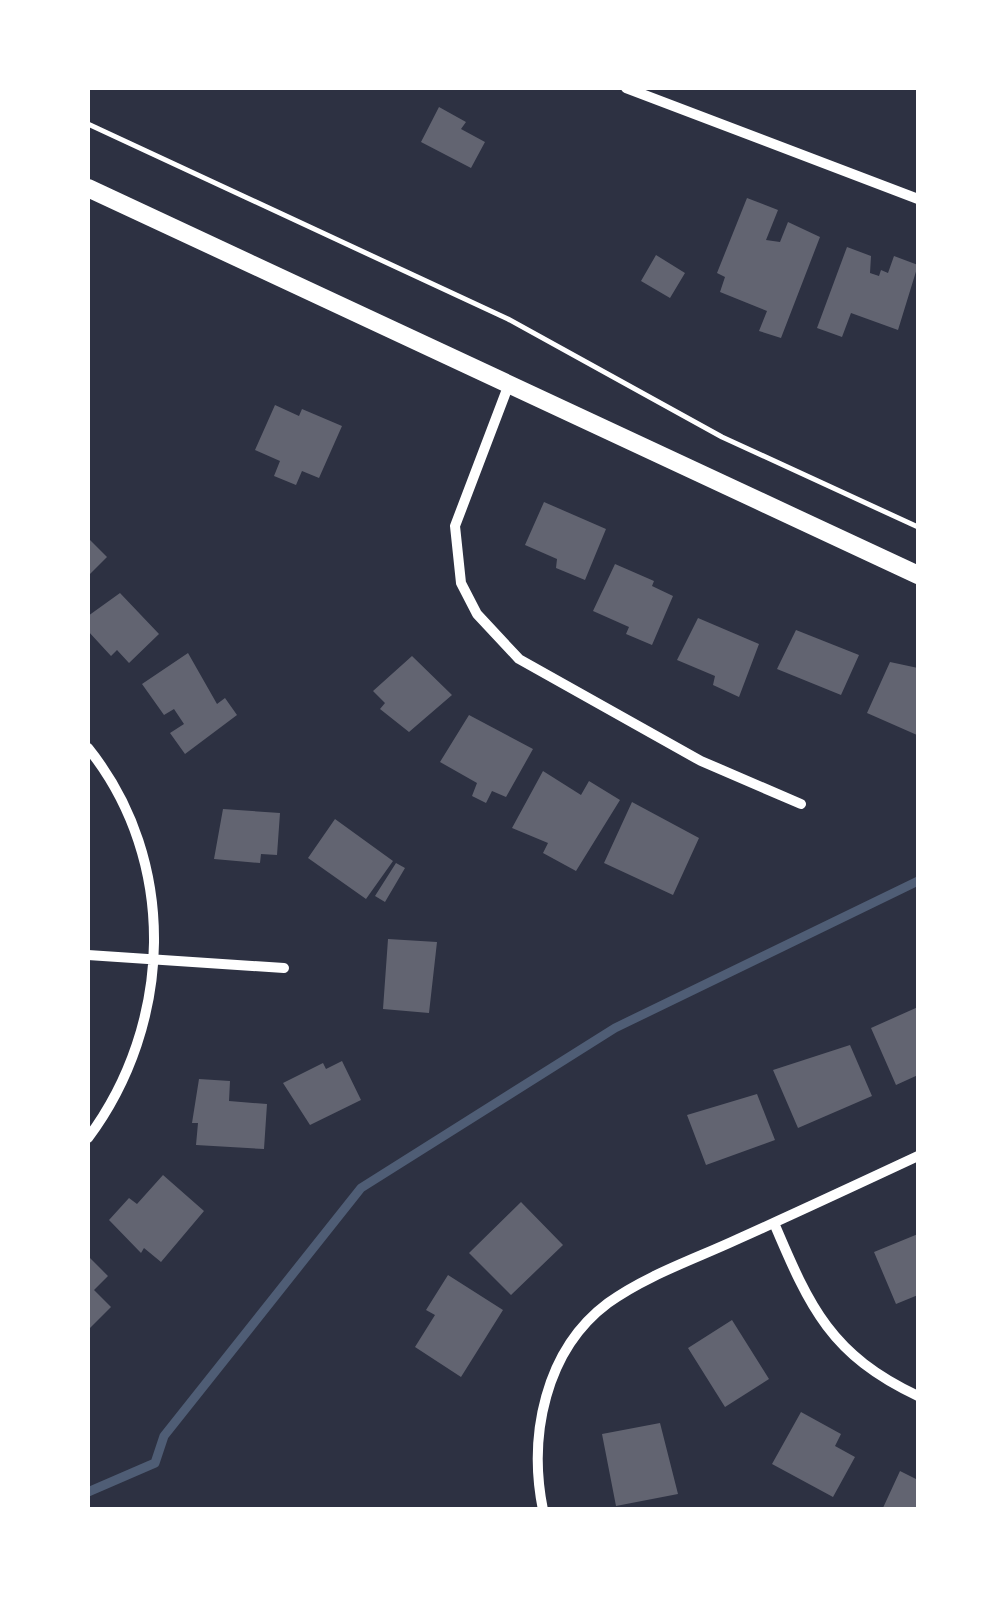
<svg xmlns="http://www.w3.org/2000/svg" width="1006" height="1597" font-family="'PT Sans Narrow',sans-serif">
  <rect width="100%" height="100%" fill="#2d3142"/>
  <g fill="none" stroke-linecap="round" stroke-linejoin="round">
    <!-- stream -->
    <path stroke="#4f5d75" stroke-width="9" d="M88,1492l67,-29 9,-27 197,-248 254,-160 303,-147"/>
  </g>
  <!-- building -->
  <path fill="#626471" d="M439,107l27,15 -5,7 24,13 -14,26 -50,-26z
    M747,198l31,12 -12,30 14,2 8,-20 32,15 -39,101 -22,-7 8,-20 -47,-19 5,-15 -8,-4z
    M847,247l24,9 -1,17 9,3 2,-6 7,3 6,-17 24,9 -20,65 -47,-17 -9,24 -25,-9z
    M656,255l29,18 -15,25 -29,-17z
    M275,405l24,11 3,-7 40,17 -23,52 -17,-7 -6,14 -22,-9 6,-15 -25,-11z
    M544,502l62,27 -21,51 -29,-12 1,-9 -32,-14z
    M88,538l19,19 -19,19z
    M615,564l39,17 -2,5 21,10 -21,49 -26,-11 3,-7 -36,-16z
    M120,593l39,41 -30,29 -12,-13 -6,6 -23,-25v-15z
    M698,618l61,26 -20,53 -26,-12 2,-9 -38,-16z
    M796,630l63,25 -18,40 -64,-26z
    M188,653l29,51 8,-6 12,17 -52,39 -15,-21 14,-9 -10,-15 -10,6 -22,-31z
    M412,656l40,39 -43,37 -29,-23 5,-6 -12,-12z
    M890,662l28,6 -1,67 -50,-22z
    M469,715l64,34 -27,48 -14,-6 -6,12 -14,-7 5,-13 -37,-21z
    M543,771l38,24 8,-14 31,19 -44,71 -33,-18 5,-10 -36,-15z
    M632,802l67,36 -26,57 -69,-32z
    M223,809l57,4 -3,42 -16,-1 -1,9 -46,-4z
    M335,819l58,42 -27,38 -58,-41z
    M396,863l9,5 -20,34 -10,-6z
    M388,939l49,3 -8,71 -46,-4z
    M918,1007v68l-22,10 -25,-57z
    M850,1045l22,51 -74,32 -25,-58z
    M342,1061l19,39 -51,25 -27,-42 40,-20 3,6z
    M199,1079l31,2 -1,20 38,3 -3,45 -68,-4 2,-22h-6z
    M757,1094l18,46 -69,25 -19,-50z
    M163,1175l41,36 -43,51 -17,-14 -3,5 -32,-33 20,-22 8,6z
    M521,1202l42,43 -52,50 -42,-42z
    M918,1234v61l-22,9 -22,-52z
    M88,1256l20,20 -14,14 17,17 -23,23z
    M448,1275l55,35 -42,67 -46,-30 20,-32 -9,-5z
    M732,1320l37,59 -44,28 -37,-59z
    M801,1412l40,22 -6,12 20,11 -22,40 -61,-33z
    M660,1423l18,71 -62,12 -14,-72z
    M900,1471l18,9v30h-36z"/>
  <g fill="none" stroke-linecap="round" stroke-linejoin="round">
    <!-- path -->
    <path stroke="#fff" stroke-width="5" d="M88,124l420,195 214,118 196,90"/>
    <!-- minor -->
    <path stroke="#fff" stroke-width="10" d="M626,88l292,111
      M509,384l-54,142 6,57 16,31 42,45 182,102 100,43
      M88,748c91,113 85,276 0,390
      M88,955l196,13
      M774,1223c36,85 57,132 144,173
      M543,1510c-15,-74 2,-160 65,-207 39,-28 87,-44 130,-64 60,-27 120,-55 180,-83"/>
    <!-- tertiary -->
    <path stroke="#fff" stroke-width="18" d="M88,188l830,387"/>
  </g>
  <!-- border -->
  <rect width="1006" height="1597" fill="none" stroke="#ffffff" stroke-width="180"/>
</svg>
